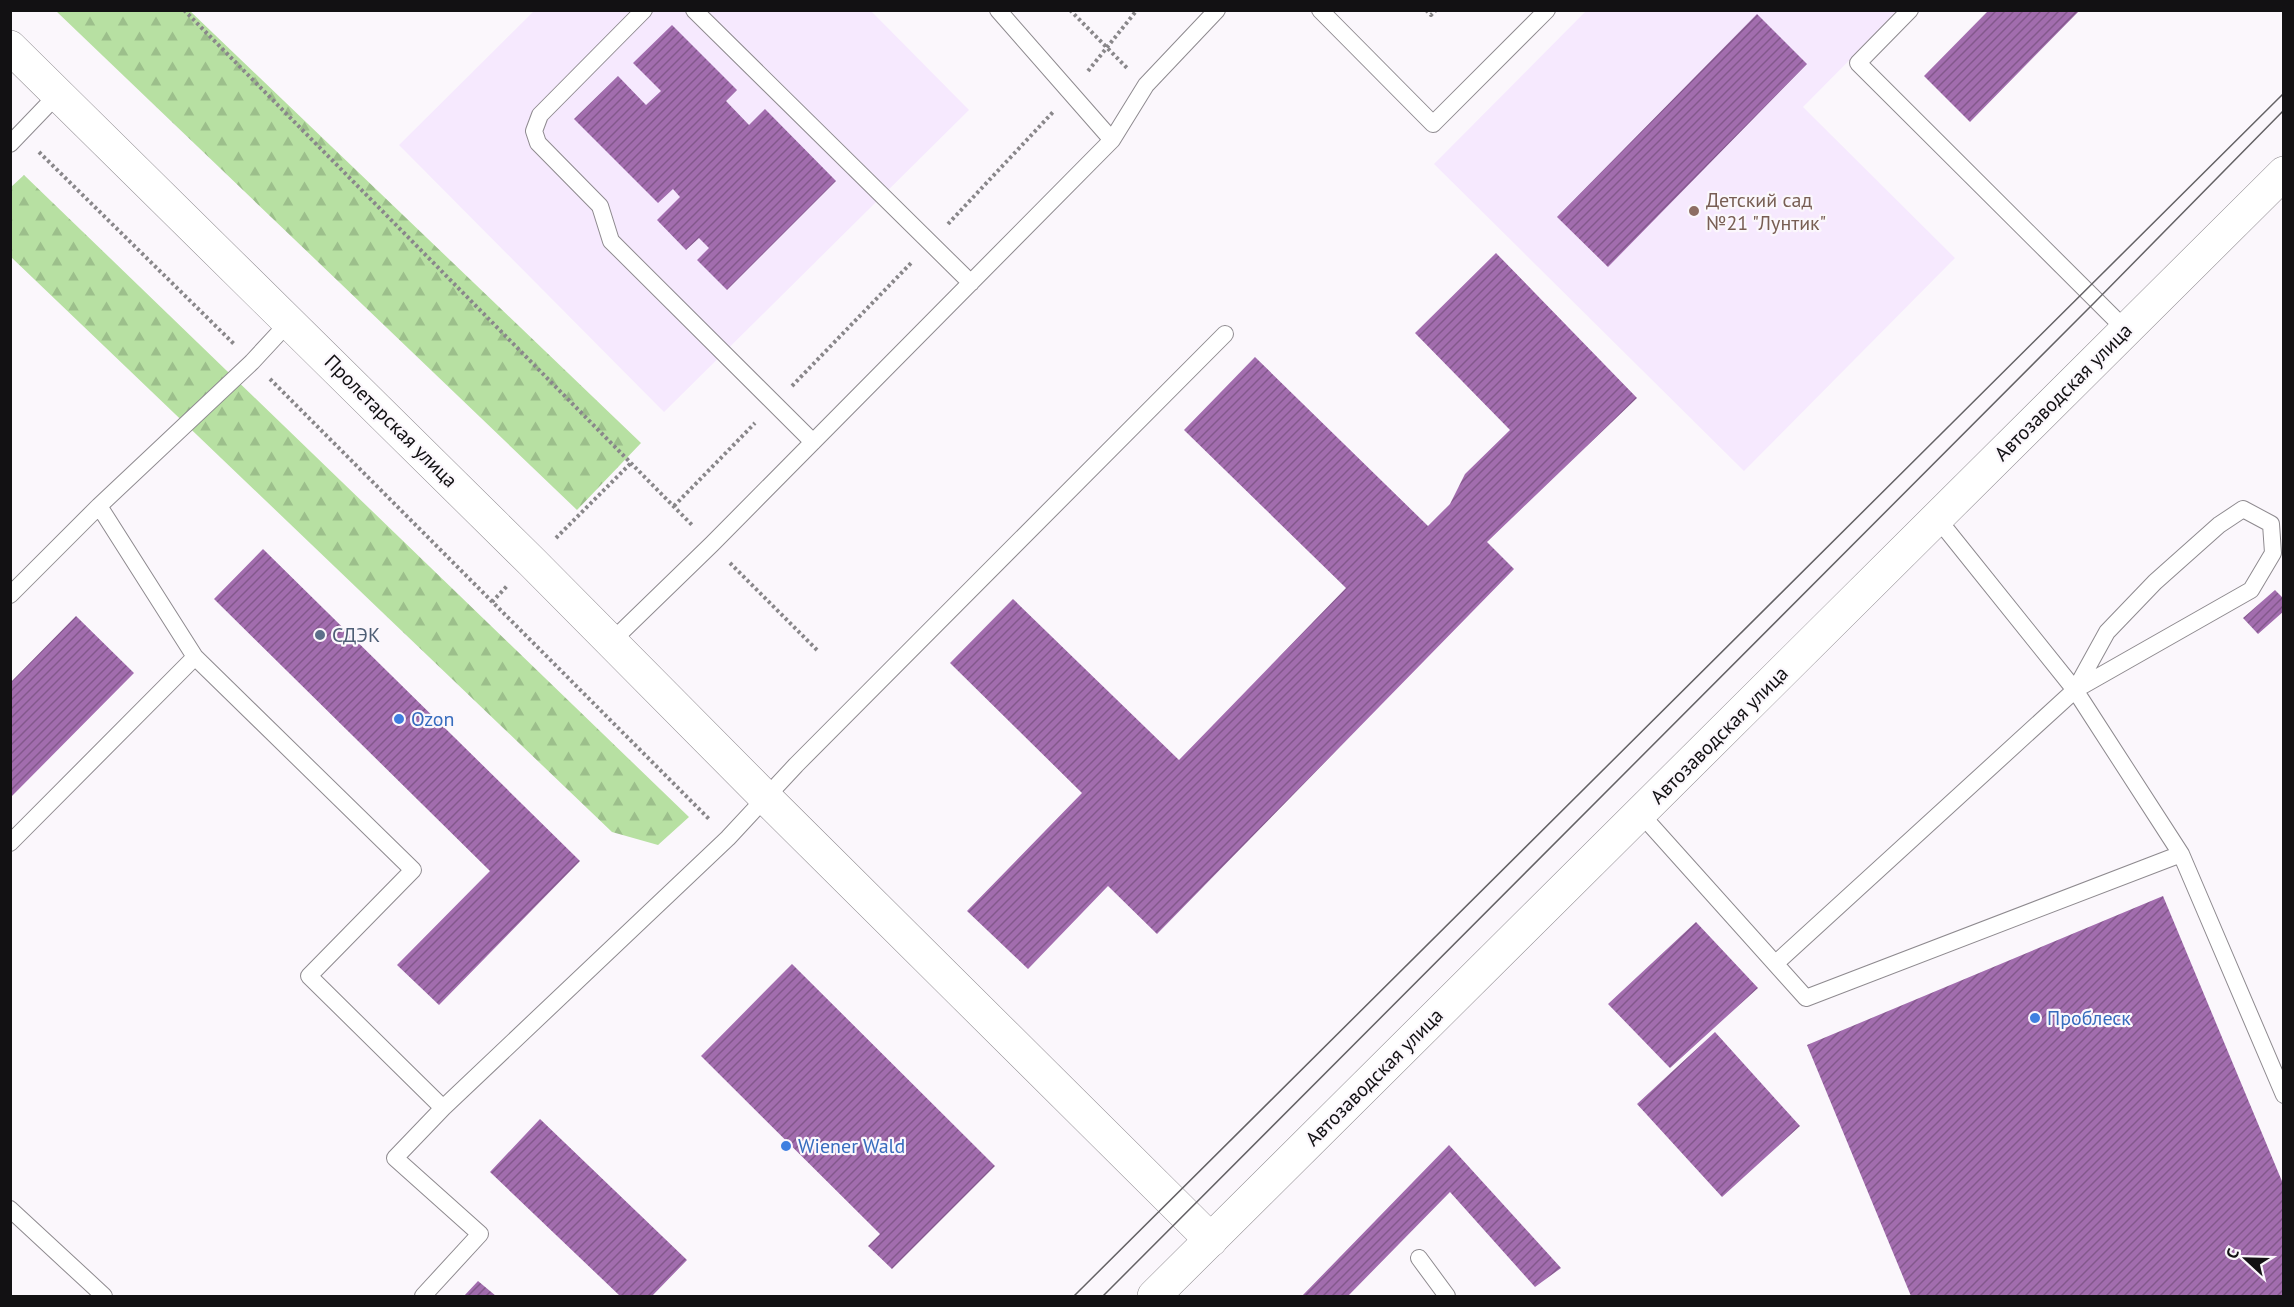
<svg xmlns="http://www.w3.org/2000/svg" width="2294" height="1307" font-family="'PT Sans',sans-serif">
  <defs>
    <pattern id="forest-firs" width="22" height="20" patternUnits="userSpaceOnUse" patternTransform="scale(1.5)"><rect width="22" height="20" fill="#b7e0a2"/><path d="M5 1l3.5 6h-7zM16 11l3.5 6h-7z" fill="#9cbf8b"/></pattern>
    <pattern id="building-hatch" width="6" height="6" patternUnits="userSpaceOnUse" patternTransform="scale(1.5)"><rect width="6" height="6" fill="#a26dae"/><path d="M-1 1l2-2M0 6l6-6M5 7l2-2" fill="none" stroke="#83588c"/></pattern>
  </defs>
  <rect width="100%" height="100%" fill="#fbf7fc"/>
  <!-- education -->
  <path fill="#f6e9fe" d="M534,11h337l98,99 -305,302 -265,-267z
    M1586,11h312l-95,96 152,151 -211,213 -310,-307z"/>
  <!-- forest -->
  <path fill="url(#forest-firs)" d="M56,11h134l451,432 -64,67z
    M24,175l665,642 -31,28 -46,-13 -601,-575 -1,-69z"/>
  <!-- building -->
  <path fill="url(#building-hatch)" d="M1989,10h91l-110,112 -46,-46z
    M1757,14l50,50 -199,203 -51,-50z
    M672,25l65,65 -11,11 23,24 16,-16 71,72 -109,109 -30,-30 12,-12 -10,-10 -13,12 -29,-30 23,-23 -7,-8 -15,14 -84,-84 44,-43 28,29 15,-14 -28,-28z
    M1496,253l141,145 -150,144 27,27 -357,365 -49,-48 -80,83 -61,-58 115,-118 -132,-130 63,-64 166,161 167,-172 -162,-158 71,-73 173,169 22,-22 15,-30 45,-44 -95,-97z
    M263,549l317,312 -141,144 -42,-40 93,-94 -276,-272z
    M2275,590l9,9v12l-26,23 -15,-16z
    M76,616l58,57 -124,125v-115z
    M2163,896l121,290v110h-373l-104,-251z
    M1696,922l62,66 -88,80 -62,-64z
    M792,964l203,202 -103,103 -24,-23 12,-12 -179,-178z
    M1715,1032l85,94 -78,71 -85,-93z
    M540,1119l147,141 -35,36h-32l-130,-124z
    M1449,1145l112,123 -26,19 -85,-95 -102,104h-46z
    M478,1281l18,15h-32z"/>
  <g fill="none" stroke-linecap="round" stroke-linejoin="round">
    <defs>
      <path id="service" d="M644,10l-104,105 -6,16 4,12 62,63 11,35 202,201
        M694,10l277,273
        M998,10l114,130
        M1320,10l113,114 114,-114
        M1910,10l-52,53 268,267
        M10,144l48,-50
        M10,595l89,-89 153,-144 38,-41
        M612,641l100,-97 400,-404 34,-55 71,-75
        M195,657l218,213 -104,106 134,132
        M1640,813l166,185 375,-144 -106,-164 -138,-172
        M10,843l185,-186 -96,-151
        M2181,854l103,241
        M1776,963l299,-273 176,-100 22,-37 -2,-29 -28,-15 -24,16 -64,57 -48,50 -32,58
        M10,1209l94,87
        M1419,1258l28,38
        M423,1296l57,-62 -85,-76 48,-50 285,-270 68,-73 429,-431"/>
      <path id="tertiary" d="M10,47l522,515 235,237 444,441"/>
      <path id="primary" d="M1154,1296l1130,-1123"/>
    </defs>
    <!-- service casing -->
    <use href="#service" stroke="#8e8a8f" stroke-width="18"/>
    <!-- tertiary casing -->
    <use href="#tertiary" stroke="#8e8a8f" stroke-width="34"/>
    <!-- primary casing -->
    <use href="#primary" stroke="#8e8a8f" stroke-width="34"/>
    <!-- path -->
    <path stroke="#89878a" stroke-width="4" stroke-dasharray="3 3" stroke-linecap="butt" d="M184,10l509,516
      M1070,10l57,58
      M1426,10l5,5 5,-5
      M1088,71l49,-61
      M39,152l196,193
      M948,224l106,-113
      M270,379l440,441
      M792,386l120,-124
      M674,506l81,-83
      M556,538l75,-75
      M730,563l87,87
      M492,602l16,-17"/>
    <!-- service -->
    <use href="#service" stroke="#fff" stroke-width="16"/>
    <!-- tertiary -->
    <use href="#tertiary" stroke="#fff" stroke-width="33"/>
    <!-- primary -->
    <use href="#primary" stroke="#fff" stroke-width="33"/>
    <!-- tram -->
    <path stroke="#646265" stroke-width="1.5" d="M1074,1296l1210,-1203
      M1103,1296l993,-995 188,-191"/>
  </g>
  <!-- markers -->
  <circle fill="#8d6e63" stroke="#fbf7fc" stroke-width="2" cx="1694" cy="211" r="6"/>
  <circle fill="#5c6f8a" stroke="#fbf7fc" stroke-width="2" cx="320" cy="635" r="6"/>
  <g fill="#3f7fe0" stroke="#fbf7fc" stroke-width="2">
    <circle cx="399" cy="719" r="6"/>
    <circle cx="2035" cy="1018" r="6"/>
    <circle cx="786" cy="1146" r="6"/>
  </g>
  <g text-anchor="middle" stroke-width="4.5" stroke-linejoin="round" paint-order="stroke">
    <!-- education labels -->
    <g font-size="20" fill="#785e54" stroke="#fbf7fc" text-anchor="start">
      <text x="1706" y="207">Детский сад<tspan x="1706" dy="23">№21 "Лунтик"</tspan></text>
    </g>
    <!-- street labels -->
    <g font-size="20" fill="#121113" stroke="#fbf7fc">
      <text transform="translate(2063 392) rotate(-45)" y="7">Автозаводская улица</text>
      <text transform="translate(391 421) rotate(45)" y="7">Пролетарская улица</text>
      <text transform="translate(1719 735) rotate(-45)" y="7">Автозаводская улица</text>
      <text transform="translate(1374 1077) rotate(-45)" y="7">Автозаводская улица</text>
    </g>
    <!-- service labels -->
    <g font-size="20" fill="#4e5e75" stroke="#fbf7fc" text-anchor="start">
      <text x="332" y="642">СДЭК</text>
    </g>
    <!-- shop labels -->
    <g font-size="20" fill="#366cbe" stroke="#fbf7fc" text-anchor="start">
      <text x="411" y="726">Ozon</text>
      <text x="2047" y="1025">Проблеск</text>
      <text x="798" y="1153">Wiener Wald</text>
    </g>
  </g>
  <!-- border -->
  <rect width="2294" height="1307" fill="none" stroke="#121113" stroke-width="24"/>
  <!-- north arrow -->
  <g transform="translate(2246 1259) rotate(292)" stroke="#fbf7fc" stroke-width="4.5" paint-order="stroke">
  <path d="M0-4.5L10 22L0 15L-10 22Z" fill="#121113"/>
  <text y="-9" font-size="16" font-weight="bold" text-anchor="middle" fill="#121113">С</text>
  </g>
</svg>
